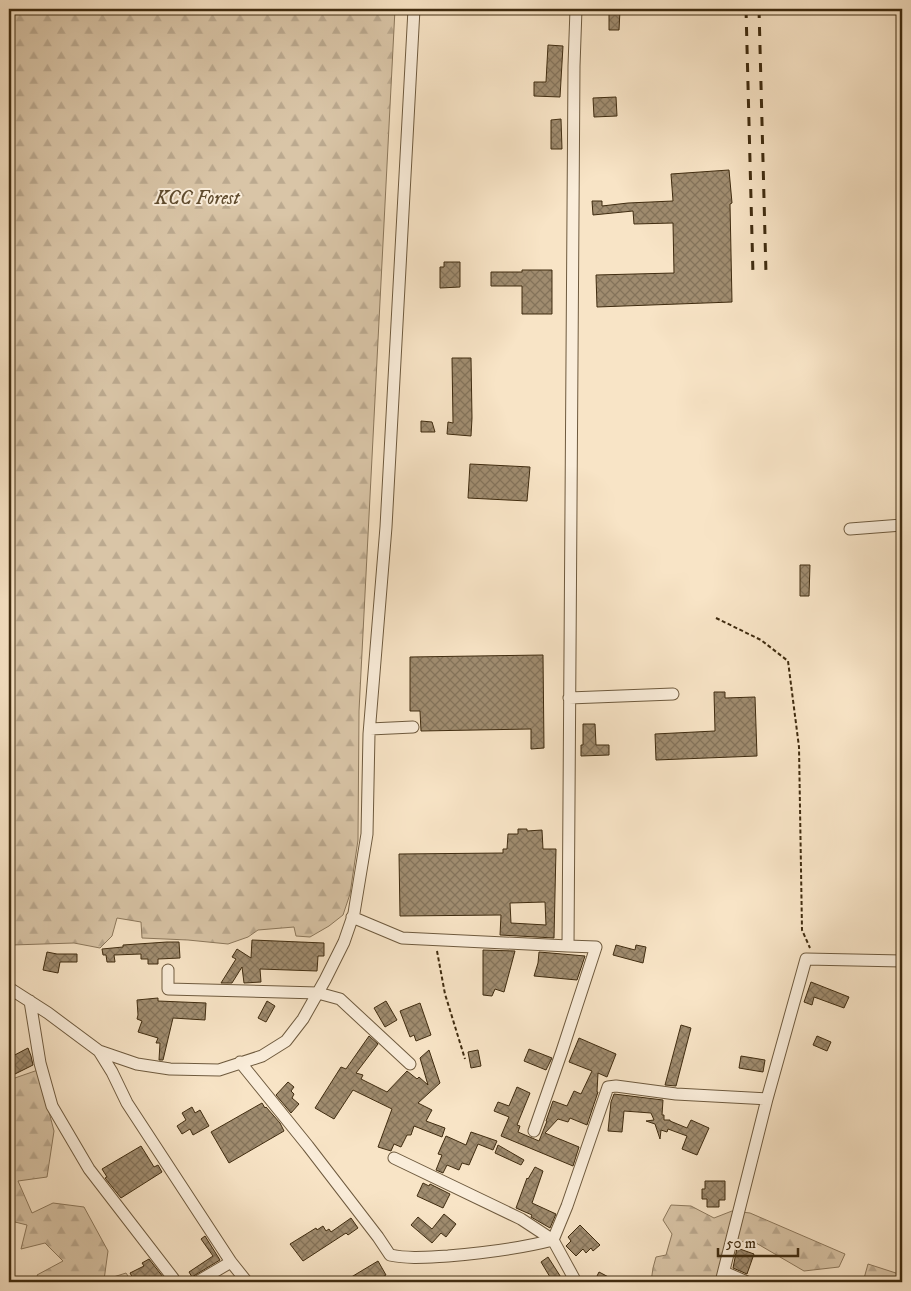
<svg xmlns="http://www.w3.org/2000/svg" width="911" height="1291" font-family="'IM FELL DW Pica',serif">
  <defs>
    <pattern id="forest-firs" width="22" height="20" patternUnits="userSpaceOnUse" patternTransform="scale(1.25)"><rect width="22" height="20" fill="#d9c5a7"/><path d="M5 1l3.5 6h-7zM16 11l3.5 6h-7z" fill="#bba98f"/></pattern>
    <pattern id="building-cross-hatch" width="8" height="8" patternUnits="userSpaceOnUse" patternTransform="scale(1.25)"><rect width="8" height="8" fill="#a08c6f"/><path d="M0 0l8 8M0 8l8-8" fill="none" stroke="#84735a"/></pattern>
  </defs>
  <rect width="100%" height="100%" fill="#f8e4c6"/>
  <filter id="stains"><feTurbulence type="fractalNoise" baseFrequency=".004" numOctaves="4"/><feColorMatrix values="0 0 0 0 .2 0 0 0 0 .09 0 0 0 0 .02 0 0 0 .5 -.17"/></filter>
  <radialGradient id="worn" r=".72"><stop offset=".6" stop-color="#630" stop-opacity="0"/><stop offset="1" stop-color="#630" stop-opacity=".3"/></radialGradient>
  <!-- forest -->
  <path fill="url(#forest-firs)" stroke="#8c785c" d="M9,9h386l-36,702 -1,129 -8,54 -7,21 -14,11 -19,11 -14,-1 -2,-9 -36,3 -10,7 -20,7 -40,-4 -46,-2 -1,-16 -24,-4 -5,18 -12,12 -26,-5 -62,2 -3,-5z
    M38,1070l16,61 -7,46 -29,4 14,32 21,-10 31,4 24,44 -4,29 22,-7 6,9h-92l-3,-7 26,-14 -18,-18 -24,6 6,-24 -16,-4 -2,5v-146z
    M671,1205l20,1 23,12 18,-7 18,2 95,41 -6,13 -35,4 -48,-28 -29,-3 -2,42h-74l2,-14 3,-11 10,-2 6,-21 -9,-14z
    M868,1264l34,11v7h-39z"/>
  <!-- building -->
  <path fill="url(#building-cross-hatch)" stroke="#402c10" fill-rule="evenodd" d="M609,10h11l-1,20h-10z
    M548,45l15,1 -3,51 -26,-1v-14h12z
    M616,97l1,19 -23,1 -1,-19z
    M561,119l1,30h-11v-29z
    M729,170l3,33 -2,1 2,98 -135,5 -1,-32 78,-2 -1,-50 -39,1 -1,-13 -40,4 -1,-14h10v5l26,-3 45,-2 -2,-27z
    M444,262h16v25l-20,1v-21h4z
    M522,270h30v44h-30v-28h-31v-14h31z
    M452,358h19l1,60 -1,18 -24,-2 1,-12 5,1z
    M421,421l11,1 3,10h-14z
    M470,464l60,3 -3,34 -59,-3z
    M800,565h10l-1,31h-9z
    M543,655l1,93 -13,1v-20l-110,2 -1,-20h-10v-54z
    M714,692h11v6l30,-1 2,59 -101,4 -1,-26 60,-3z
    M583,724h12l1,21h13v10l-28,1v-11h2z
    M518,829h9v2l15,-1 1,19h13l-2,89 -54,-3 1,-20 -101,1 -1,-62 104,-1v-4h4l1,-15h10zM545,902l1,23 -35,-2 -1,-20z
    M252,940l72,3v13h-6l-1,15 -57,-2 1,13 -17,1 -2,-16 -10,16h-11l15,-24 -4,-2 5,-8 14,9z
    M167,942h12l1,16 -22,1v5h-10v-5h-7v-5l-27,1 1,7h-8l-1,-7h-3l-1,-6 21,-2v-2z
    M616,945l19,5 1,-5 10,2 -3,16 -30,-8z
    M483,950l32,1 -11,41 -9,-3 -3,7 -9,-1z
    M47,952l10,2h20v8h-17l-2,11 -15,-3z
    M539,952l46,4 -8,24 -43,-4 4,-13z
    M811,982l38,15 -5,11 -30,-11 -2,8 -8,-3z
    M158,998v3l48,2 -1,17 -32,-2 -10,42h-4l1,-17h-4l2,-5 -20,-6 4,-11 -5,-2 1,-4 -1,-15z
    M267,1001l8,5 -9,16 -8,-4z
    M386,1001l11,19 -12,7 -11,-19z
    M420,1003l11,32 -15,6 -2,-6 -4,2 -10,-26z
    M681,1025l10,3 -15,58 -11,-1z
    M369,1036l9,8 -22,29 7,2 -2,4 26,13 20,-21 10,8 2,-2 9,8 -8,-27 9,-8 11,33 -22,20 14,7 -6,11 19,7 -3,9 -28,-11 -3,9h-4l-6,12 -7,-3 -3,7 -13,-4 14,-38 -39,-19 -19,29 -19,-11 26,-41 5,2z
    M817,1036l14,6 -4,9 -14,-6z
    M579,1038l37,16 -9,23 -9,-4 -1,19h1l-11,33 -17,-7 -2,4 -10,-3 -13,14 34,14 -6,19 -72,-30 8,-19 -15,-6 4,-9 11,4 8,-19 13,6 -13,32 3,1 -2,6 21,9 8,-20h-1l7,-20 14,5 7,-15 7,3 11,-23 -23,-9z
    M28,1048l3,8 2,9 -24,12v-19z
    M529,1049l23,9 -6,12 -22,-9z
    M478,1050l3,16 -10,2 -3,-16z
    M741,1056l24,4 -2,12 -24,-4z
    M288,1082l6,5 -3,4 3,3 -2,4 7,6 -8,9 -15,-18z
    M614,1094l49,6 -1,15h2v5h6v1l17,7 4,-8 18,8 -12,27 -15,-6 5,-13 -19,-7 -1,3 -6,-2 -1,9 -5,-15 -9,-3 8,-1 -3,-7 -27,-2 -2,21 -14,-1 3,-29z
    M262,1103l3,5 1,-1 14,16 4,8 -55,32 -18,-31z
    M192,1107l3,6 5,-3 9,16 -16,9 -3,-6 -8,5 -5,-8 9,-6 -4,-7z
    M471,1132l26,9 -4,9 -15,-6 -9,21 -7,-2 -3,7 -12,-5 -4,8 -7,-3 6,-15 -4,-1 8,-18 20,9z
    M498,1145l26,15 -3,5 -26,-12z
    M141,1146l13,21 4,-2 4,7 -41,26 -16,-20 2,-1 -5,-8z
    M535,1167l8,4 -11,32 24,11 -6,14 -19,-11 1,-2 -16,-7 11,-30 1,1z
    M705,1181h20v19h-6v7h-12v-8h-5v-10h3z
    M423,1183l6,3 1,-2 20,10 -7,14 -26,-12z
    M444,1214l12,10 -10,13 -5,-4 -9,10 -21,-18 7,-8 14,12z
    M351,1218l7,10 -10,7 -2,-2 -43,28 -13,-17 26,-16 1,2 6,-4 3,5 3,-2 2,3z
    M580,1225l20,20 -7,6 -2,-3 -5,5 -3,-4 -7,7 -10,-10 5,-5 -3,-4z
    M205,1236l15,24 -28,17 -3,-5 24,-16 -12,-17z
    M737,1248l17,6 -7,20 -14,-6z
    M548,1257l16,25h-11l-12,-20z
    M149,1259l18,23h-13l-4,-6 -9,6h-6l-5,-9 14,-7 -2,-3z
    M378,1261l8,14 -12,7h-31z
    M599,1272l19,10h-24z"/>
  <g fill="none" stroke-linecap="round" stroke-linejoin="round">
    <defs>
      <path id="minor" d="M850,529l52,-4
        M569,698l104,-4
        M370,729l43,-2
        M352,917l50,21 166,8
        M168,970v19l150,4 22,6 70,65
        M9,988l39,25 51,38 38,13 33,5 49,1 43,-14 24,-15 17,-22 22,-39 19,-38 10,-29 13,-79 2,-100 17,-207 28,-518
        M30,1001l10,62 12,43 37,63 84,109 2,4
        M99,1051l13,21 15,31 104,159 16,20
        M240,1062l68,84 70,91 12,18c19,4 38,2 58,1 36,-3 70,-7 105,-16
        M534,1131l28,-80 34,-104 -28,-1 6,-880 2,-57
        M394,1158l127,61 32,21 23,42
        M553,1240l14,-34 41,-119 8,-1 60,8 91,5
        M724,1272l23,10
        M197,1282l34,-20
        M721,1282l46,-183 39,-140 96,2"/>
    </defs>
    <!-- minor casing -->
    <use href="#minor" stroke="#6e5a3e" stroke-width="13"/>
    <!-- path -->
    <path stroke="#402c10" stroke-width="2" stroke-dasharray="4 2.5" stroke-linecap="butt" d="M716,618l45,22 27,21 11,86 3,183 8,18
      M437,951l8,43 20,65"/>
    <!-- minor -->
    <use href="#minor" stroke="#faedda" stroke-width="11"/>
    <!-- rail -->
    <path stroke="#402c10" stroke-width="3" stroke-dasharray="9 9" stroke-linecap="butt" d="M746,9l7,266
      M759,9l7,265"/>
  </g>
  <g text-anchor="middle" stroke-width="4" stroke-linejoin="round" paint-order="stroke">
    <!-- park labels -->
    <g font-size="19" font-style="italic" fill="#5f4b2e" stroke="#faedda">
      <text x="197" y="204">KCC Forest</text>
    </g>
  </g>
  <!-- margin -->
  <rect width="911" height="1291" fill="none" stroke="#f8e4c6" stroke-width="30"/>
  <rect x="10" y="10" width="891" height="1271" fill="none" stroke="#402c10" stroke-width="2.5"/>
  <rect x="15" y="15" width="881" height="1261" fill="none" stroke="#402c10"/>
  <!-- scale -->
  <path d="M718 1248v8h80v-8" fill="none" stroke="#402c10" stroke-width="2.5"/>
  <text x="726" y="1248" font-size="15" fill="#402c10" stroke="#faedda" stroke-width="4" paint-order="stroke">50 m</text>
  <rect width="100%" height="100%" filter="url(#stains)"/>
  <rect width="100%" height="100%" fill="url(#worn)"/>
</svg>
